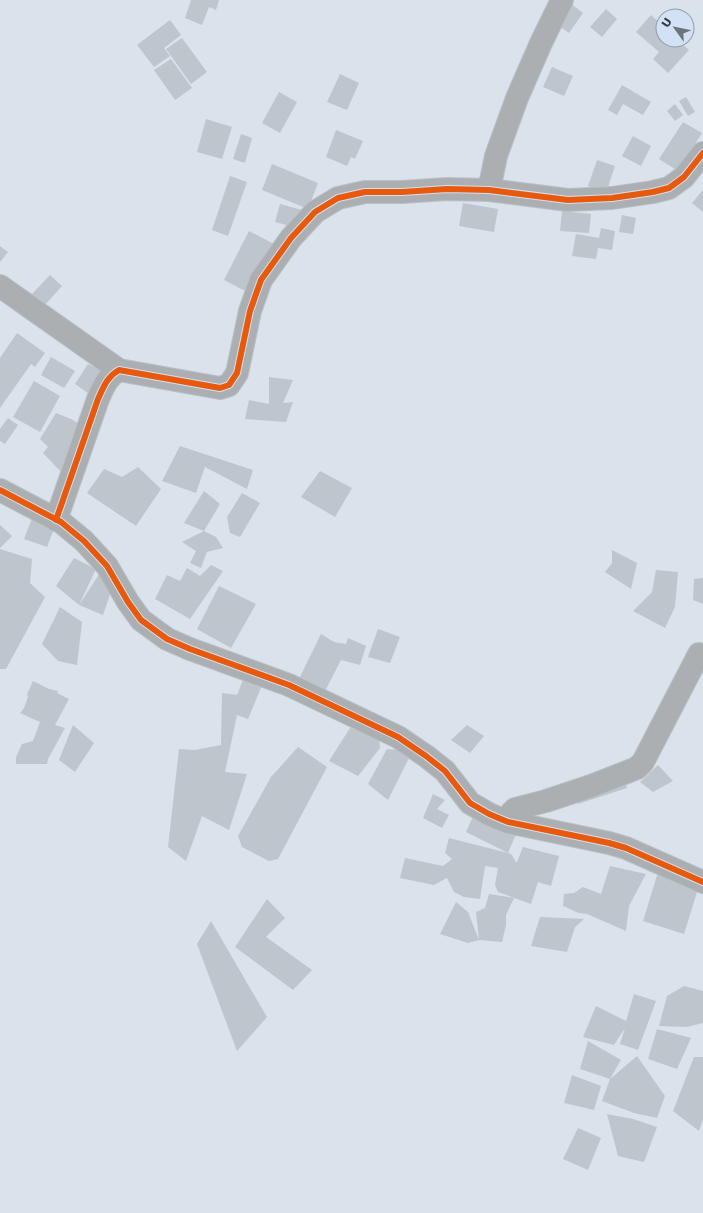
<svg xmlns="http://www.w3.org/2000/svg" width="703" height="1213" font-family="'DejaVu Sans',sans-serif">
  <rect width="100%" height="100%" fill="#dae2ec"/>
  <!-- building -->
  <path fill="#bec5cd" d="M191,0h28l-3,10 -7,-3 -7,18 -17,-7z
    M570,3l13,10 -14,20 -14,-10z
    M606,9l11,10 -15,18 -12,-10z
    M651,15l12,11v14h15l11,10 -21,23 -15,-14 6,-7 -23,-20z
    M170,20l11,15 -17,13 6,8 -16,11 -17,-22z
    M182,38l25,34 -16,12 -25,-35z
    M171,59l21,29 -17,12 -21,-30z
    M552,67l21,9 -9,20 -21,-9z
    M340,74l19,9 -12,27 -20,-8z
    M622,85l29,17 -8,13 -20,-11 -6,11 -9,-5z
    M279,92l18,10 -17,31 -18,-10z
    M686,97l9,15 -7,4 -9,-15z
    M675,104l8,11 -8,6 -8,-10z
    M206,119l26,8 -10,32 -25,-7z
    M683,122l19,11 -24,38 -19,-12z
    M336,130l27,11 -8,18 -4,-2 -4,9 -21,-9z
    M241,134l11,4 -7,25 -12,-4z
    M633,136l18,10 -10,20 -19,-10z
    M597,160l18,6 -9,27 -18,-7z
    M272,164l46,19 -10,26 -46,-19z
    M230,176l17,6 -19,54 -16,-6z
    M703,190v22l-11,-9z
    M463,203l35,6 -4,23 -35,-6z
    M280,204l22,6 -4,18 -23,-6z
    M562,211l29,3 -2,19 -29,-2z
    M622,215l14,3 -3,16 -14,-2z
    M601,228l14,3 -3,19 -14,-2 -2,11 -24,-3 4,-22 23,4z
    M249,231l25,13 -25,49 -25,-13z
    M0,246l8,6 -8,10z
    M50,275l12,11 -18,20 -13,-11z
    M17,333l28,20 -10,14 -4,-3 -31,44v-50z
    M51,357l24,14 -11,17 -23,-13z
    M88,364l18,9 -11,25 -20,-14z
    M269,377l24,3 -10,23 10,-1 -7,20 -41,-3 4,-19 20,4z
    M34,381l26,15 -20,36 -27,-15z
    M56,413l15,6 13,8 -21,47 -20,-21 5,-6 -8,-8z
    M8,418l10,7 -13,19 -5,-3v-12z
    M180,446l73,24 -6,19 -42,-22 -9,26 -34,-12z
    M138,467l23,22 -25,37 -49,-33 17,-24 18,8z
    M320,471l32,17 -17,29 -34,-20z
    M204,491l16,13 -16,27 -20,-8z
    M242,493l18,10 -20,34 -10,-4 -3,-16z
    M33,516l23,8 -9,23 -23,-8z
    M0,525l12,11 -12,12z
    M204,531l12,6 7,11 -16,4 -6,16 -11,-5 6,-12 -14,-9z
    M0,549l32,10 -2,24 15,14 -39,72h-6z
    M612,550l25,13 -6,26 -26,-17 7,-9z
    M74,558l22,11 -17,36 -23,-19z
    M211,565l12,6 -33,48 -35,-20 12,-24 13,6 7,-13 13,8z
    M102,570l13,10 -12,35 -24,-10z
    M656,570l22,2 -3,35 -10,21 -32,-17 19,-19z
    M703,578v26l-10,-4 1,-21z
    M219,586l37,18 -25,44 -34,-19z
    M60,607l22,15 -5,43 -19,-4 -16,-17z
    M378,629l22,8 -10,26 -22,-6z
    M321,634l13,8 12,2 2,-6 18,8 -6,19 -19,-5 -17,33 -3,-6 -22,-8z
    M243,680l20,3 -15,36 -11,-4 -12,57 22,2 -18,56 -27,-14 -16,45 -18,-14 11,-98 16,1 26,-5 1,-52 15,2z
    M33,681l16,8 9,2 -1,2 12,6 -14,26 10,3 -17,31 -1,5h-31v-7l6,-13 11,-3 7,-19 -20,-9 4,-5 4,-11 -1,-3z
    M73,725l21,18 -19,29 -16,-12z
    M467,725l17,11 -14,17 -19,-13z
    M350,728l29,8 1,12 -22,28 -29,-15z
    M298,747l29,20 -49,92 -9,2 -27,-14 -4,-11 33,-59z
    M387,749l14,1 8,8 -21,42 -20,-16z
    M658,765l15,16 -20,11 -13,-10z
    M624,779l3,9 -49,16 -1,-9z
    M433,794l12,6 -8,9 12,6 -7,13 -19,-10z
    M475,812l42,20 -9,21 3,1 5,8h1l6,-15 36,9 -8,30 -13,-4 -7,22 -33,-12 -3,-7 3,-17 -13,-2 -5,33 -16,-2 -10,-5 -7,-14 -13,7 -34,-7 5,-20 38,8 9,-7 -7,-6 4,-15 59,15 -42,-21z
    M663,856l40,17 -19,61 -41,-13z
    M610,866l36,8 -17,32 -3,25 -39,-17 -8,-1 -16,-7 1,-12 10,-1 9,-6 18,7z
    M489,894l25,4 -8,17v10l-4,17 -23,-2 -11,3 -28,-9 16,-32 12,10 11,28 -3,-28 9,-4z
    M267,899l18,19 -19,19 46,33 -19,20 -58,-43z
    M540,917l44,2 -9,8 -8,25 -36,-6z
    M211,921l56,96 -30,34 -40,-107z
    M684,986l19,5v32l-16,4 -28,-1 8,-30z
    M634,994l22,7 -18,49 -18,-6 5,-16 -11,17 -31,-8 13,-31 30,15z
    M657,1029l34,9 -14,31 -29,-10z
    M588,1041l33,19 -11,19 -30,-10z
    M637,1056l28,40 -8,22 -23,-5 -32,-12 8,-22z
    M694,1057h9v62l-4,12 -26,-20z
    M572,1075l29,11 -7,24 -30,-7z
    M607,1114l26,5 24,8 -13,35 -26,-6z
    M578,1128l23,10 -13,32 -25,-11z"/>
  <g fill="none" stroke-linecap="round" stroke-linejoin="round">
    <defs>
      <path id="street" d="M489,190l7,-34 21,-58 24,-55 21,-43
        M0,286l119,84
        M0,490l61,32 23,19 23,25 21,36 13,18 26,19 23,10 99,36 109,52 28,19 19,15 25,32 19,11 19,8 101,21 17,5 77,34
        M56,520l42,-121c6,-13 9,-22 21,-29l101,18 9,-3 8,-12 13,-62 11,-31 30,-42 24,-26 23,-14 27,-6h37l45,-3 42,1 79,10 44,-2 41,-6 16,-4 15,-11 19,-24
        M508,822l3,-9 4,-4 31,-8 45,-15 46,-18 6,-6 56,-108"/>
    </defs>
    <!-- street casing -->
    <use href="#street" stroke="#bac0c8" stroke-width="24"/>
    <!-- street -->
    <use href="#street" stroke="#acafb2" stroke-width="22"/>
    <defs>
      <path id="cycleway" d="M0,490l61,32 23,19 23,25 21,36 13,18 26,19 23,10 99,36 109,52 28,19 19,15 25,32 19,11 19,8 101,21 17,5 77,34
        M56,520l42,-121c6,-13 9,-22 21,-29l101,18 9,-3 8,-12 13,-62 11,-31 30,-42 24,-26 23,-14 27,-6h37l45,-3 42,1 79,10 44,-2 41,-6 16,-4 15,-11 19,-24"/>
    </defs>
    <!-- cycleway casing -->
    <use href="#cycleway" stroke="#d2e1f4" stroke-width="8"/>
    <!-- cycleway -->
    <use href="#cycleway" stroke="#e8590c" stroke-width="6"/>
  </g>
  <!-- north arrow -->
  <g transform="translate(675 28) rotate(303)"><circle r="19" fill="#d2e1f4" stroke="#929dab"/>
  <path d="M0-3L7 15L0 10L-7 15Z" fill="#6c737b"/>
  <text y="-6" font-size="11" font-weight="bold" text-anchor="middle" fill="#31373e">U</text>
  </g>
</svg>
